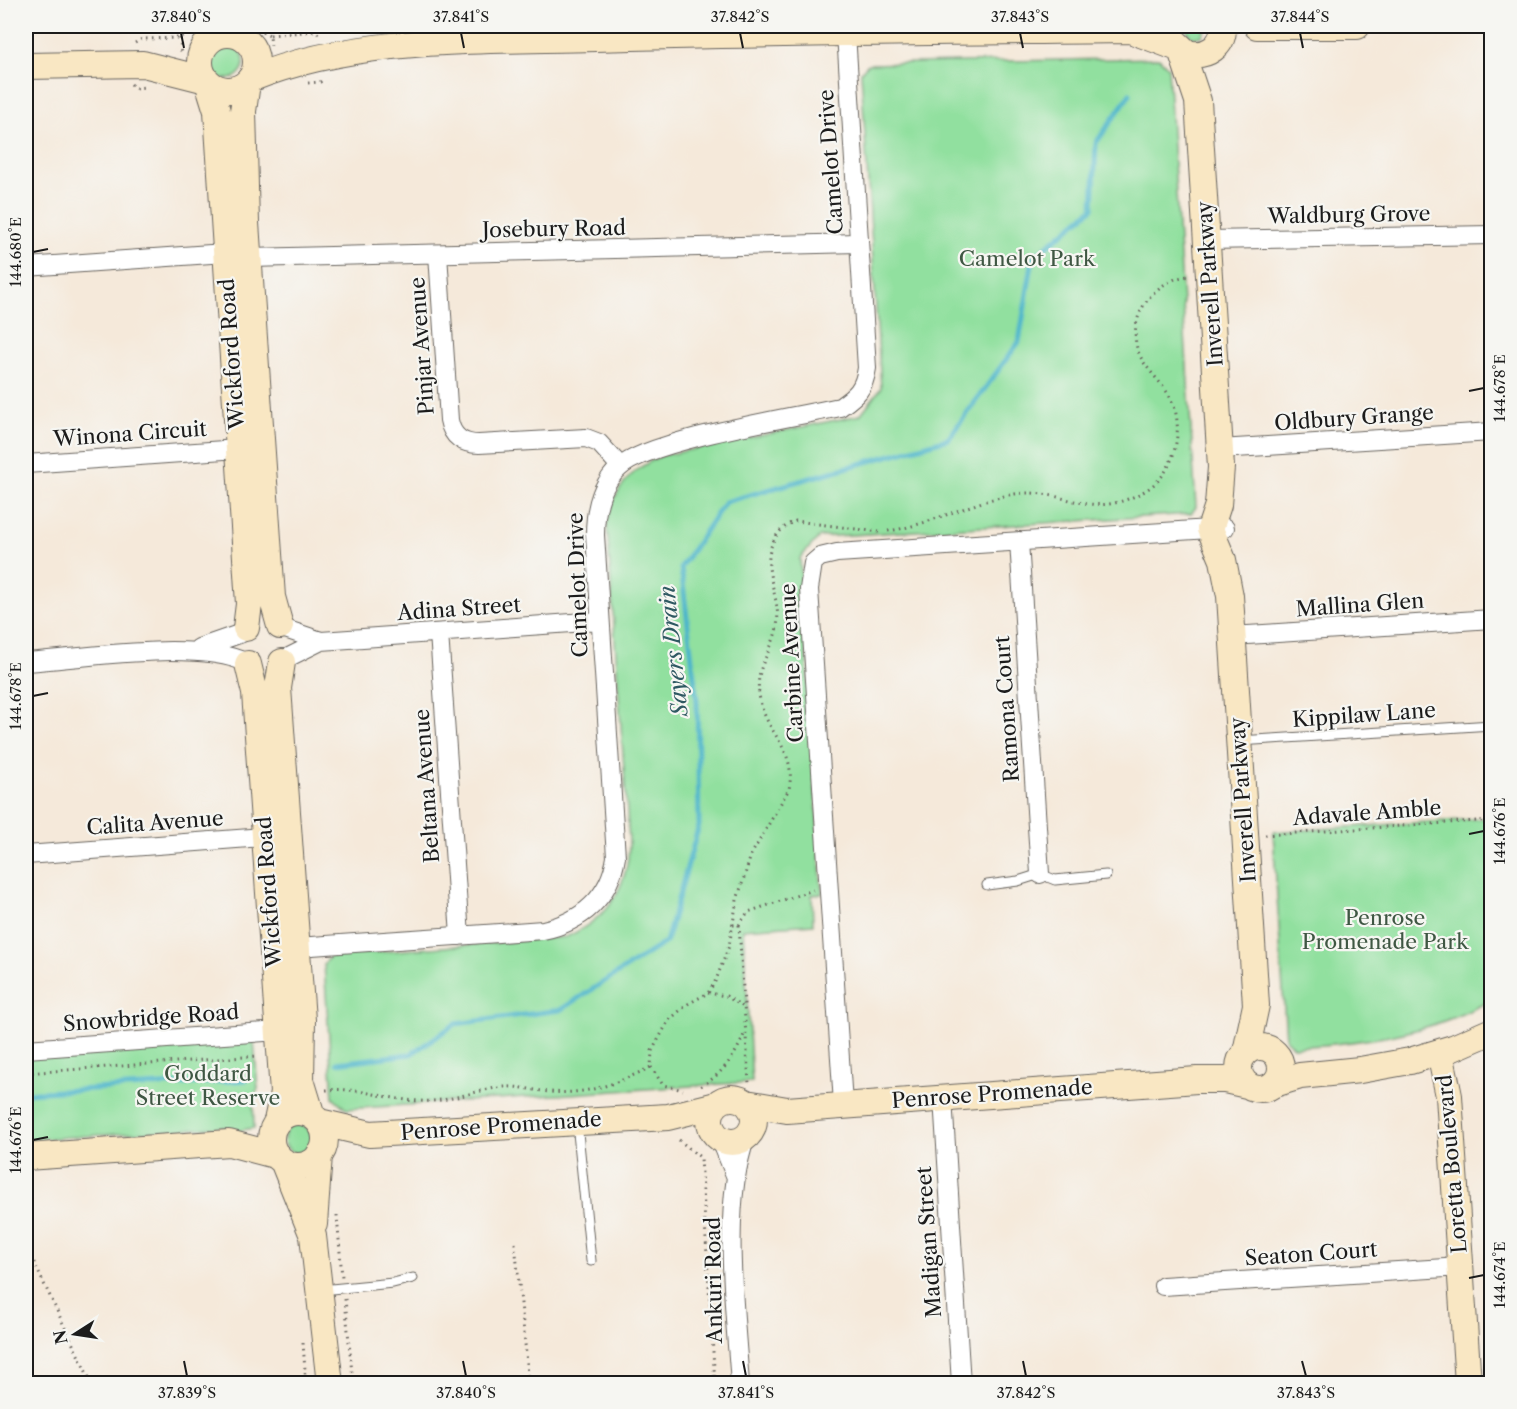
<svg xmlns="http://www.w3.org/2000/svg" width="1517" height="1409" font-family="'Libre Caslon Text',serif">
  <rect width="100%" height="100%" fill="#f6f6f2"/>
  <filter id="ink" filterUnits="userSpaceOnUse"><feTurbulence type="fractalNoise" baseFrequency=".0167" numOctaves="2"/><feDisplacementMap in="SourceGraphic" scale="12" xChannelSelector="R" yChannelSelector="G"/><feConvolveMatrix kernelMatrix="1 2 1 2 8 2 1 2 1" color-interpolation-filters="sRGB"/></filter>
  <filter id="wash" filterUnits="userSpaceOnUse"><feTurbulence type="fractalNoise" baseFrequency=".008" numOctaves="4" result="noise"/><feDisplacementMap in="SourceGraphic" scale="24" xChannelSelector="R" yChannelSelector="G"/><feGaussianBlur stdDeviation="1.35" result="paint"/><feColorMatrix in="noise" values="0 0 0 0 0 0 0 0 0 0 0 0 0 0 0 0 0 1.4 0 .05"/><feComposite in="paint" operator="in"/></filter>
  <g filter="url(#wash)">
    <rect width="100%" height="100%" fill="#f5e9da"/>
    <!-- green -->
    <path fill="#91e09f" stroke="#567e5e" stroke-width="1.5" d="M1187,26h19l-4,10 -9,2 -5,-4z
      M210 62a17 17 0 1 1 34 0a17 17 0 1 1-34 0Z
      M1159,58l9,9 28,440 -5,7 -372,23 -19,21 22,336 -10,1 1,29 -70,5 9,153 -406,27 -13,-12 -9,-133 6,-8 236,-19c41,-18 63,-50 63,-96l-22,-316c6,-35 22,-55 54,-69l199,-41 21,-27 -20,-316 7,-8z
      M1491,818v182c-62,34 -127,43 -197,47l-8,-7 -13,-208z
      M254,1041l4,48 -5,10 1,29 -22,4 -7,-5 -199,13v-84z
      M284 1139a14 14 0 1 1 28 0a14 14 0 1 1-28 0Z"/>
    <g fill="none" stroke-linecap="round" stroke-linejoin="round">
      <!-- stream -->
      <path stroke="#4cb5ca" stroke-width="5" d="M337,1063l74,-9 44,-30 105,-14 106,-68 33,-117 -2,-124 -16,-134 44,-65 223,-63 71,-97 14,-84 60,-50 3,-65 34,-49
        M26,1093l220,-13"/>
    </g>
  </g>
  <g filter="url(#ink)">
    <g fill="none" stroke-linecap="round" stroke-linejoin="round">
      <defs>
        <path id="lane" d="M1239,741l253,-16
          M987,885l31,-4 22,-7 15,6 51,-5
          M577,1123l14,138
          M321,1290l72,-7 20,-5"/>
        <path id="street" d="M1207,240l285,-5
          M438,254l11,166c3,17 14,24 30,24l107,-6 13,5 21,23
          M249,258l610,-15
          M26,267l199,-14
          M1220,449l272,-17
          M26,464l212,-15
          M1019,541l21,333
          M282,628l39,13 279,-20
          M439,633l21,303
          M1232,636l260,-17
          M199,648l43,-15
          M283,660l38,-19
          M26,662c55,-4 173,-23 221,1
          M26,855l249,-19
          M297,947l246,-17c39,-8 67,-33 73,-73l-21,-322c0,-25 5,-50 24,-67 29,-28 175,-51 221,-61 17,-12 24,-18 27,-39l-21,-335
          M26,1049l253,-18
          M943,1098l18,286
          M843,1104l-34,-515 4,-26 7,-6 17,-4 388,-25
          M720,1138l15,37
          M1163,1286l298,-19
          M740,1384c-5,-73 -19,-179 6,-247"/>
        <path id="secondary" d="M1257,26h100
          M200 62a28 28 0 1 1 56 0a28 28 0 1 1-56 0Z
          M1173,40l14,13c20,5 37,-7 36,-27
          M1181,50l17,51 23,366 -3,38 -8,24 13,31 7,36 26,409 -10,47
          M26,66l117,-2 63,16
          M250,79c105,-43 232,-38 345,-41 178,-5 356,-6 535,-8l48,18
          M208,82l9,29 32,493 -3,24
          M247,83l-4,28 3,112 26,374 8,29
          M282,662l-4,26 24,332 -1,60 11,36
          M248,664l7,29 28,400 -6,28
          M1239 1068a21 21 0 1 1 42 0a21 21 0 1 1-42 0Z
          M1440,1053l9,43 19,288
          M1274,1084l26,-8 60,-6 50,-9 43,-13 39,-17
          M710 1120a22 22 0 1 1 44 0a22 22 0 1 1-44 0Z
          M746,1103l41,7 410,-30h28l22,5
          M271 1139a27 27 0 1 1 54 0a27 27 0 1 1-54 0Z
          M319,1122l51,12 298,-17 48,-12
          M26,1157l203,-14 49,13
          M283,1161l30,75 17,148
          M314,1224l5,-69"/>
      </defs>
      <!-- lane casing -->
      <use href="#lane" stroke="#68645e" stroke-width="11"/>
      <!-- street casing -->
      <use href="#street" stroke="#68645e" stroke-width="20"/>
      <!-- secondary casing -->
      <use href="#secondary" stroke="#68645e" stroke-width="28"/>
      <!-- path -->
      <path stroke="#68645e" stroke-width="3" stroke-dasharray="1.5 4.5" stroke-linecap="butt" d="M261,26l1,6 8,3 1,14
        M270,35l45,-4 6,5
        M180,38l1,16
        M135,43l7,-4 38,-1 13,-12
        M308,83l12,-1 4,-3
        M131,84l4,4 12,-1
        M888,531c44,-6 83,-30 127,-37 49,-7 72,27 124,0 12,-6 22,-14 29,-27 11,-21 13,-50 2,-70 -10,-18 -27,-29 -33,-49 -9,-33 18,-69 52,-72
        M1265,835l227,-15
        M733,925h6l9,-13 65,-22
        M739,925l10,159
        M708,993l18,3 19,12
        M651,1067l12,18 20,5
        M26,1073l232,-17
        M701,1086c21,-11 36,-32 44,-54
        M326,1090c36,-3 60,10 94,11 29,2 57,-12 85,-14 15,-1 31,4 46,5 37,3 67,-9 100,-25l1,-16 17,-31 19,-16 20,-11 8,-13 13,-34 8,-46 14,-45 38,-66c8,-40 -22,-54 -29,-89 -7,-35 11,-43 17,-73 5,-32 -19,-59 -2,-89 5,-8 12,-14 21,-17l83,11
        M679,1140l22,18 14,226
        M337,1215l5,62
        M515,1243l14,141
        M26,1246l66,138
        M345,1299l8,85
        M303,1343l3,41"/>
      <!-- lane -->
      <use href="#lane" stroke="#fff" stroke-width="9"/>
      <!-- street -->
      <use href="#street" stroke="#fff" stroke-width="18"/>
      <!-- secondary -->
      <use href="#secondary" stroke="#f9e7c3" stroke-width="26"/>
    </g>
  </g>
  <!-- ticks -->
  <path fill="none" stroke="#1c1c1c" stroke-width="2" d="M181,33l3,15M461,33l3,15M740,33l3,15M1020,33l3,15M1300,33l3,15M33,252l15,-3M1469,391l15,-3M33,696l15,-3M1469,834l15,-3M33,1140l15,-3M1469,1278l15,-3M184,1361l3,15M463,1361l3,15M743,1361l3,15M1023,1361l3,15M1302,1361l4,15"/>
  <g text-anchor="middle" stroke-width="4.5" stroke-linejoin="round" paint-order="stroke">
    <!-- street labels -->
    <g font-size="21" fill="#1c1c1c" stroke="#f6f6f2">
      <text transform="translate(831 162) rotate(-94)" y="7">Camelot Drive</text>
      <text transform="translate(1349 215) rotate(-1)" y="7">Waldburg Grove</text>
      <text transform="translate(554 229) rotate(-1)" y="7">Josebury Road</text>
      <text transform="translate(1210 284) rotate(-94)" y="7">Inverell Parkway</text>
      <text transform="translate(422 346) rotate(-94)" y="7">Pinjar Avenue</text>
      <text transform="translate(232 354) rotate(-94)" y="7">Wickford Road</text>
      <text transform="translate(1354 418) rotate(-4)" y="7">Oldbury Grange</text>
      <text transform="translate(130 434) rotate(-4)" y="7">Winona Circuit</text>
      <text transform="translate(578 585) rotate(-92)" y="7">Camelot Drive</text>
      <text transform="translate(1360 605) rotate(-4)" y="7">Mallina Glen</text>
      <text transform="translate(459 609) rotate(-4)" y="7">Adina Street</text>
      <text transform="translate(792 663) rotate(-93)" y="7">Carbine Avenue</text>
      <text transform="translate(1007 709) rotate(-94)" y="7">Ramona Court</text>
      <text transform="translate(1364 715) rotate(-4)" y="7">Kippilaw Lane</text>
      <text transform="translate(427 786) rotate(-94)" y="7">Beltana Avenue</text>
      <text transform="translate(1243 800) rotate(-94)" y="7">Inverell Parkway</text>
      <text transform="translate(1367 813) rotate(-4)" y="7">Adavale Amble</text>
      <text transform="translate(155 823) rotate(-4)" y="7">Calita Avenue</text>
      <text transform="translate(269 892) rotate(-94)" y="7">Wickford Road</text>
      <text transform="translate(151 1018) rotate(-4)" y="7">Snowbridge Road</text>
      <text transform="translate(992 1094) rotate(-4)" y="7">Penrose Promenade</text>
      <text transform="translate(501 1126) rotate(-4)" y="7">Penrose Promenade</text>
      <text transform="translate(1452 1164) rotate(-95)" y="7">Loretta Boulevard</text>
      <text transform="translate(929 1242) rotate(-94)" y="7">Madigan Street</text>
      <text transform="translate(1311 1254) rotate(-4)" y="7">Seaton Court</text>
      <text transform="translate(714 1280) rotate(-91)" y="7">Ankuri Road</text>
    </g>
    <!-- park labels -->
    <g font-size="21" fill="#3f5743" stroke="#f6f6f2">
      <text x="1027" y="266">Camelot Park</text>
      <text x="1385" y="925">Penrose<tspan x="1385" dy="24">Promenade Park</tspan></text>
      <text x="208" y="1081">Goddard<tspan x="208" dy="24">Street Reserve</tspan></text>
    </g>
    <!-- water labels -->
    <g font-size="22" font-style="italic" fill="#2f5962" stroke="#f6f6f2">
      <text transform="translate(673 651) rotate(-96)" y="8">Sayers Drain</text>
    </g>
  </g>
  <!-- margin -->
  <rect width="1517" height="1409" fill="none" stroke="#f6f6f2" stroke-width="66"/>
  <!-- north arrow -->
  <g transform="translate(75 1334) rotate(258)" stroke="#f6f6f2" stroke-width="4.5" paint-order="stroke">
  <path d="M0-4.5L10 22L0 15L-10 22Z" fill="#1c1c1c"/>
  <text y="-9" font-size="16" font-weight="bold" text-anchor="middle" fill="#1c1c1c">N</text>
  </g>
  <rect x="33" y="33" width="1451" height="1343" fill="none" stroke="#1c1c1c" stroke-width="2"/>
  <g font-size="15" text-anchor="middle" fill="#1c1c1c">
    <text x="181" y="22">37.840°S</text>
    <text x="461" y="22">37.841°S</text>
    <text x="740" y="22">37.842°S</text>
    <text x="1020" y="22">37.843°S</text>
    <text x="1300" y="22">37.844°S</text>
    <text transform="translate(16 252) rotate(-90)" y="5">144.680°E</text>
    <text transform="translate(1500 388) rotate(-90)" y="5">144.678°E</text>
    <text transform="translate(16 696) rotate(-90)" y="5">144.678°E</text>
    <text transform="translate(1500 831) rotate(-90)" y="5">144.676°E</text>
    <text transform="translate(16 1140) rotate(-90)" y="5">144.676°E</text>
    <text transform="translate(1500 1275) rotate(-90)" y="5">144.674°E</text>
    <text x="187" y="1398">37.839°S</text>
    <text x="466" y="1398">37.840°S</text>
    <text x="746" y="1398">37.841°S</text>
    <text x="1026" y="1398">37.842°S</text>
    <text x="1306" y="1398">37.843°S</text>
  </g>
</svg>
